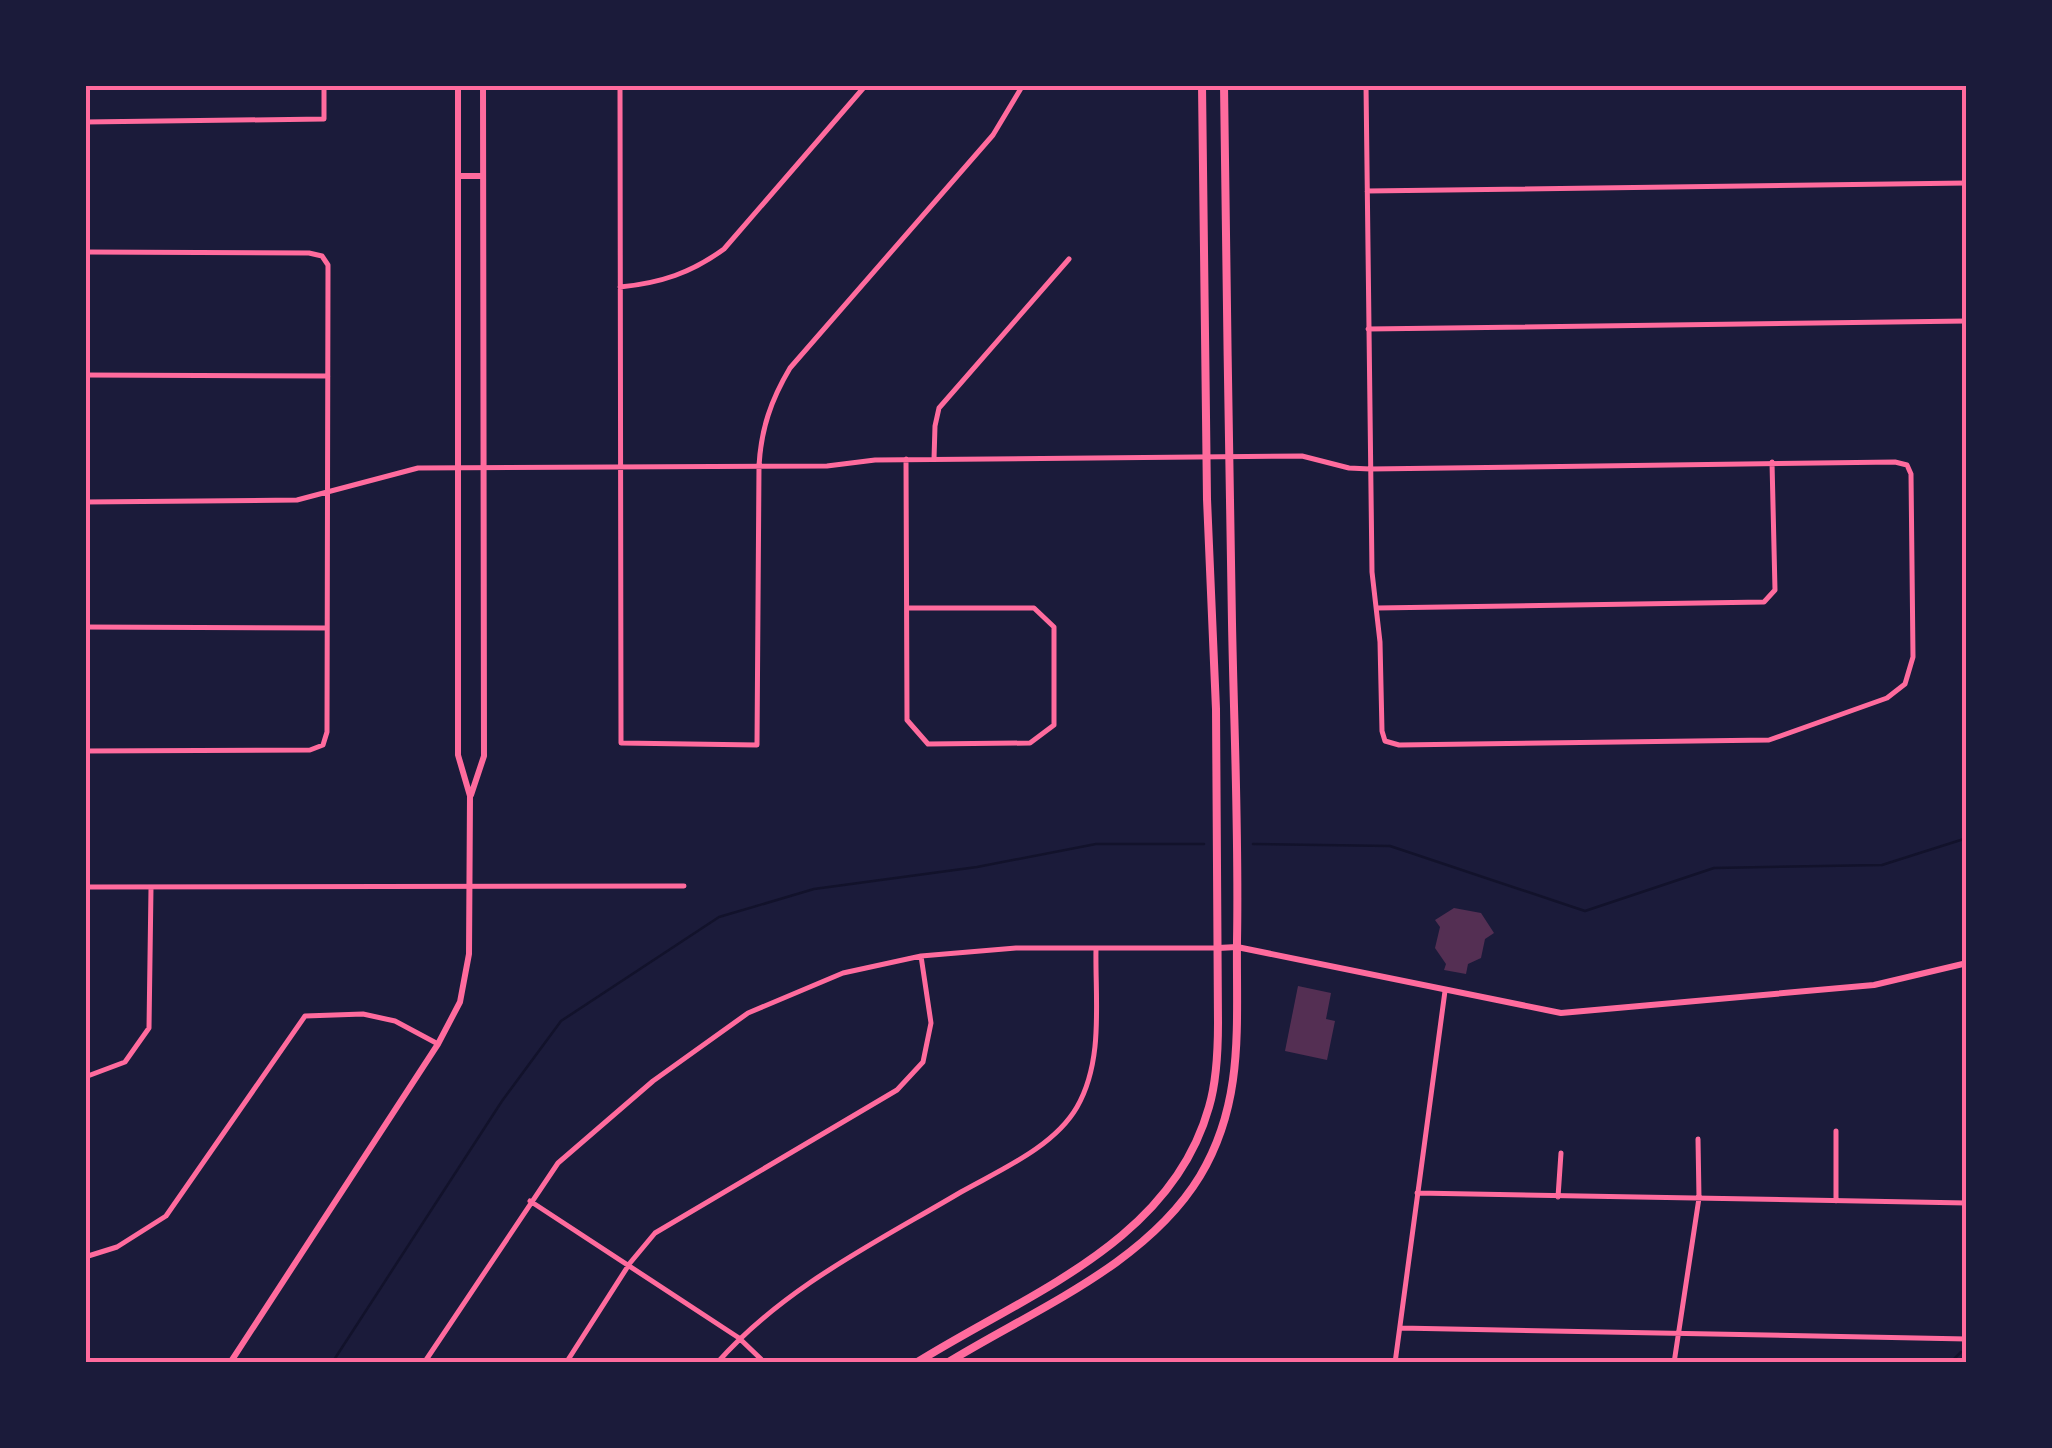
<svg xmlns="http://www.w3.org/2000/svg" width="2052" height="1448" font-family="'Source Serif 4',serif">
  <rect width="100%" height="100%" fill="#1b1b3a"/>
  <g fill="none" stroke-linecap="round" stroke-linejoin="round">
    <!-- stream -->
    <path stroke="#12122b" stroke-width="2.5" d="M1253,844l137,2 195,65 129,-43 168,-3 85,-27
      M332,1363l170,-262 59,-80 158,-104 95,-28 163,-22 119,-23h108
      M1950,1363l11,-11"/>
  </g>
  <!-- building -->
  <path fill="#542f53" d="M1454,908l27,5 13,20 -9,6 -4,19 -13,6 -2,10 -22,-4 2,-6 -11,-16 5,-21 -5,-7z
    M1298,986l33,7 -5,26 9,2 -8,39 -42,-9z"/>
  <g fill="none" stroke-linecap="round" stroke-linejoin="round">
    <!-- minor -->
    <path stroke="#ff6b9d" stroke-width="5" d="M620,85l1,658 136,2 2,-279c2,-37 12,-66 31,-98l203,-233 30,-50
      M85,122l239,-3v-34
      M1367,191l600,-8
      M85,252l224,1 13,3 6,9 -1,467 -4,13 -13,5 -225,1
      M620,287c41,-4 71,-14 104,-38l142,-164
      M1368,329l599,-8
      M85,375l243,1
      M906,459l1,261 21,24 102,-1 24,-18v-98l-20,-19h-127
      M934,459l1,-33 4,-18 130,-149
      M85,502l212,-2 121,-32 409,-2 48,-6 427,-4 47,12 21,1 525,-7 12,3 4,9 2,183 -8,27 -18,14 -118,42 -370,5 -14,-4 -3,-10 -2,-89 -8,-70 -6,-487
      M1377,608l387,-6 11,-12 -3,-128
      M85,627l242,1
      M85,887l599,-1
      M85,1077l40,-15 24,-34 2,-140
      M1417,1193l550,10
      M1558,1197l3,-44
      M530,1201l209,137 26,25
      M1836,1201v-70
      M85,1257l32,-10 49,-31 139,-200 58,-2 32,7 43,23
      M1400,1328l567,11
      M424,1363l134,-200 95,-82 95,-68 95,-40 78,-17 95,-8h201
      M566,1363l64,-100 25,-30 242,-143 26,-28 8,-39 -10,-67
      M717,1363c67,-76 158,-120 244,-171 39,-22 93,-45 116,-85 27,-47 18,-107 19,-158
      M1395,1363l50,-372
      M1674,1363l25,-165 -1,-59"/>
    <!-- tertiary -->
    <path stroke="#ff6b9d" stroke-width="6" d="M459,176h24
      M471,795l13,-39 -1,-671
      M1218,948l19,-1 324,66 313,-28 93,-22
      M230,1363l208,-319 22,-42 9,-48 1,-158 -12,-41v-670"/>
    <!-- secondary -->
    <path stroke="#ff6b9d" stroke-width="8" d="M916,1363c110,-69 255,-120 293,-256 8,-27 9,-56 9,-84l-2,-314 -9,-210 -5,-414
      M947,1363c86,-53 199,-98 253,-187 45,-75 36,-151 37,-235 2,-106 -3,-212 -5,-318 -4,-179 -5,-359 -8,-538"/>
  </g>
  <!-- border -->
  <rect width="2052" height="1448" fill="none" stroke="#1b1b3a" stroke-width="175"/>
  <rect x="88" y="88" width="1876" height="1272" fill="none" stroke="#ff6b9d" stroke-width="4"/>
</svg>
